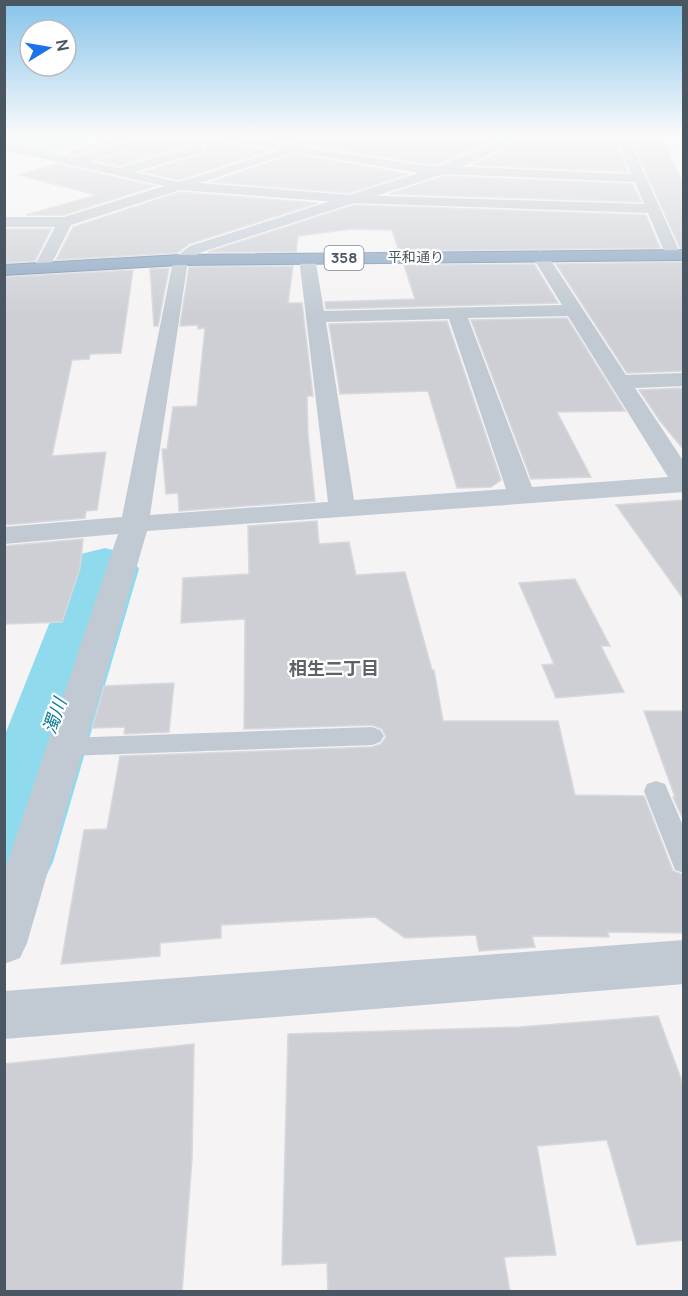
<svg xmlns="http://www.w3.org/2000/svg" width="688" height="1296" font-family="Manrope,'Noto Sans JP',sans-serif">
  <rect width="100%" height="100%" fill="#f5f3f3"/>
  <!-- green -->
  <path fill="#c3f1d5" d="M5,135h70l26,4 -53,17 -43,-10z"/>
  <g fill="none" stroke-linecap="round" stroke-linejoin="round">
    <!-- river -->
    <path fill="#90daee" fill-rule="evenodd" d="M105,548l24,6 10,15 -86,293 -15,30 -34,12v-167l67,-168 10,-15z"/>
  </g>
  <!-- building -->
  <path fill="#cdcfd5" stroke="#d7d9de" stroke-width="1.5" d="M127,135h12l-64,21 -9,-2z
    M165,135h36l8,5 61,11 -91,29 -36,-8 61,-18 1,-10h-11l-75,22 -21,-5z
    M242,135h134l7,5 13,3 12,-4v-4h93l-17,10 -45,19 -19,-1z
    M521,135h92l15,37 -157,-7 23,-10z
    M629,135h32l23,50v63h-4z
    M294,154l115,20 -59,19 -139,-11z
    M57,164l98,22 -91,29h-38l70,-20 -78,-20z
    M444,176l189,8 8,18 -252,-8z
    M180,192l138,11 -129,41 -12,9 -121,7 17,-33z
    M354,205l292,10 14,33 -261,3 -7,-21 -41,-1 -53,7 -2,16h-88z
    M4,229h47l-16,32 -31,2z
    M684,262v109l-57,2 -71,-109z
    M534,264l24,39 -232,6 -1,-7 90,-3 -11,-34z
    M293,266l-5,37h14l11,93h-6l1,39 7,66 -136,10 -1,-18 -12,1 -4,-45h5l6,-42 24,-1 8,-78 -7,1v-4l-18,1 9,-59z
    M169,268l-11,58h-4l-4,-57z
    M133,270l-12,83 -31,1 -1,5 -17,1 -20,96 54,-4 -9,58 -11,1 -1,7 -81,7v-248z
    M567,318l58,93 -68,1 34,65 -60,2 -60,-159z
    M447,321l54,159 -10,7 -34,1 -29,-97 -88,3 -11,-70z
    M684,388v62l-24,-29 -21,-31z
    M684,500v100l-68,-95z
    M317,521l2,23 30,-2 7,33 49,-3 27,98h2l9,51h115l17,74 69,1 29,75 11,4v58l-76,-1 1,5 -77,-1 3,11 -56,4 -3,-16 -71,3 -30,-21 -154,8v13l-61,5v13l-99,8 23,-134 23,-1 13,-73 252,-9 9,-3 5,-7 -4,-8 -10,-4 -128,4 1,-110 -64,4 2,-45 66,-4 -1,-48z
    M83,539l-3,29 -18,54 -58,2v-78z
    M575,579l35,67h-9l23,46 -68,6 -14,-33 12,-1 -35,-81z
    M174,683l-5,49 -45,2 1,-7 -33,1 12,-42z
    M644,711h40v110l-11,-24h2z
    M658,1016l26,71v153l-47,5 -30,-105 -70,6 19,109 -52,2 6,35h-182l-1,-29 -45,2 6,-231 232,-7z
    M194,1044l-2,115 -10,133h-178v-228z"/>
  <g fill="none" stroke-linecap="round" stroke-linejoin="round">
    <defs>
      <path id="highway" d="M684,250v10l-504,5 -176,10v-10l176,-10z"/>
    </defs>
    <!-- highway casing -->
    <use href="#highway" stroke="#7690ad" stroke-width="2"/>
    <!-- lane -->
    <path fill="#c1cad2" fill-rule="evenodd" d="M372,727l8,3 4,6 -4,6 -8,3 -306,11 -8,-3 -4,-6 4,-6 8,-3z
      M656,781l9,3 19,44v45l-9,-3 -31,-79 3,-7z"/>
    <!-- street -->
    <path fill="#c1cad2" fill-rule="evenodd" d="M146,135h17l-73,27 29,6 76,-22h8v6l-69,20 45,10 101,-32 -71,-12 -6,-3h26l191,30 211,9 -16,-39h12l54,120 -8,5 -6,-2 -19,-45 -297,-10 -171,-13 -109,35 -23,46h-12l-2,-4 21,-40h-51v-10h60l100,-31 -160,-36v-7l71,15zM294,152l126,21 215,9 9,22 -293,-9 -151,-12z
      M378,135h27l2,2c-7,6 -23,3 -29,-2z
      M540,251l6,2 80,122 58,-2v13l-49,2 49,74v30l-537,39 -120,412 -7,15 -16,6v-91l114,-339 -114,10v-17l118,-10 52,-261 6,-1 8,5 -38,255 178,-13 -29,-244 2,-4h12l2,4 9,53 238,-6 -30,-49zM568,316l100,161 -136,10 -64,-169zM449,319l57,170 -152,11 -28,-178z
      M684,940v44l-680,55v-48z"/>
    <!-- secondary -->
    <path fill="#c1cbd6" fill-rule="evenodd" d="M505,135h14l-26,18 -46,20 -245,79 -22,13 -8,-5 18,-14 247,-79 48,-20z"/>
    <!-- highway -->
    <use href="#highway" fill="#8ba5c1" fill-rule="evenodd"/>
  </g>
  <!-- sky -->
  <linearGradient id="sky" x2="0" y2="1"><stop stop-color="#85c3ea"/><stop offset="0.43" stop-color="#fafafa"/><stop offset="1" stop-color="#fafafa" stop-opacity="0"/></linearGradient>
  <rect width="688" height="316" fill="url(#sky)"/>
  <g text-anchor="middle" stroke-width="4.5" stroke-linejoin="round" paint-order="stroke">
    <!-- far-street labels -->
    <g font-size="14" fill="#4a5661" stroke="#fff">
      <text x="416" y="262">平和通り</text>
    </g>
    <!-- shield labels -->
    <rect fill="#fff" stroke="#808990" stroke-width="1.5" x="324.5" y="246" width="39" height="24" rx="4.5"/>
    <g font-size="15" font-weight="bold" fill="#4a5661">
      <text x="344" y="263">358</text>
    </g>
    <!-- neighbourhood labels -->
    <g font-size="18" font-weight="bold" fill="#5f6368" stroke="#fff">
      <text x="334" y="675">相生二丁目</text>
    </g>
    <!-- water labels -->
    <g font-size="18" font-style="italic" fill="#0c7c9b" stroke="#fff">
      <text transform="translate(55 716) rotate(-71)" y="6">濁川</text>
    </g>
  </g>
  <!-- border -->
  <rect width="688" height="1296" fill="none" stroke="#4a5661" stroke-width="12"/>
  <!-- north arrow -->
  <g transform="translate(48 48) rotate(79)"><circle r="28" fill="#ffffff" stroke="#b7bbc0" stroke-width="1.5"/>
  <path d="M0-4.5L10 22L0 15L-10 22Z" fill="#1a73e8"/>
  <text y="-9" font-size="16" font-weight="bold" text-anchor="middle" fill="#4a5661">N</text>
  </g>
</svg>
